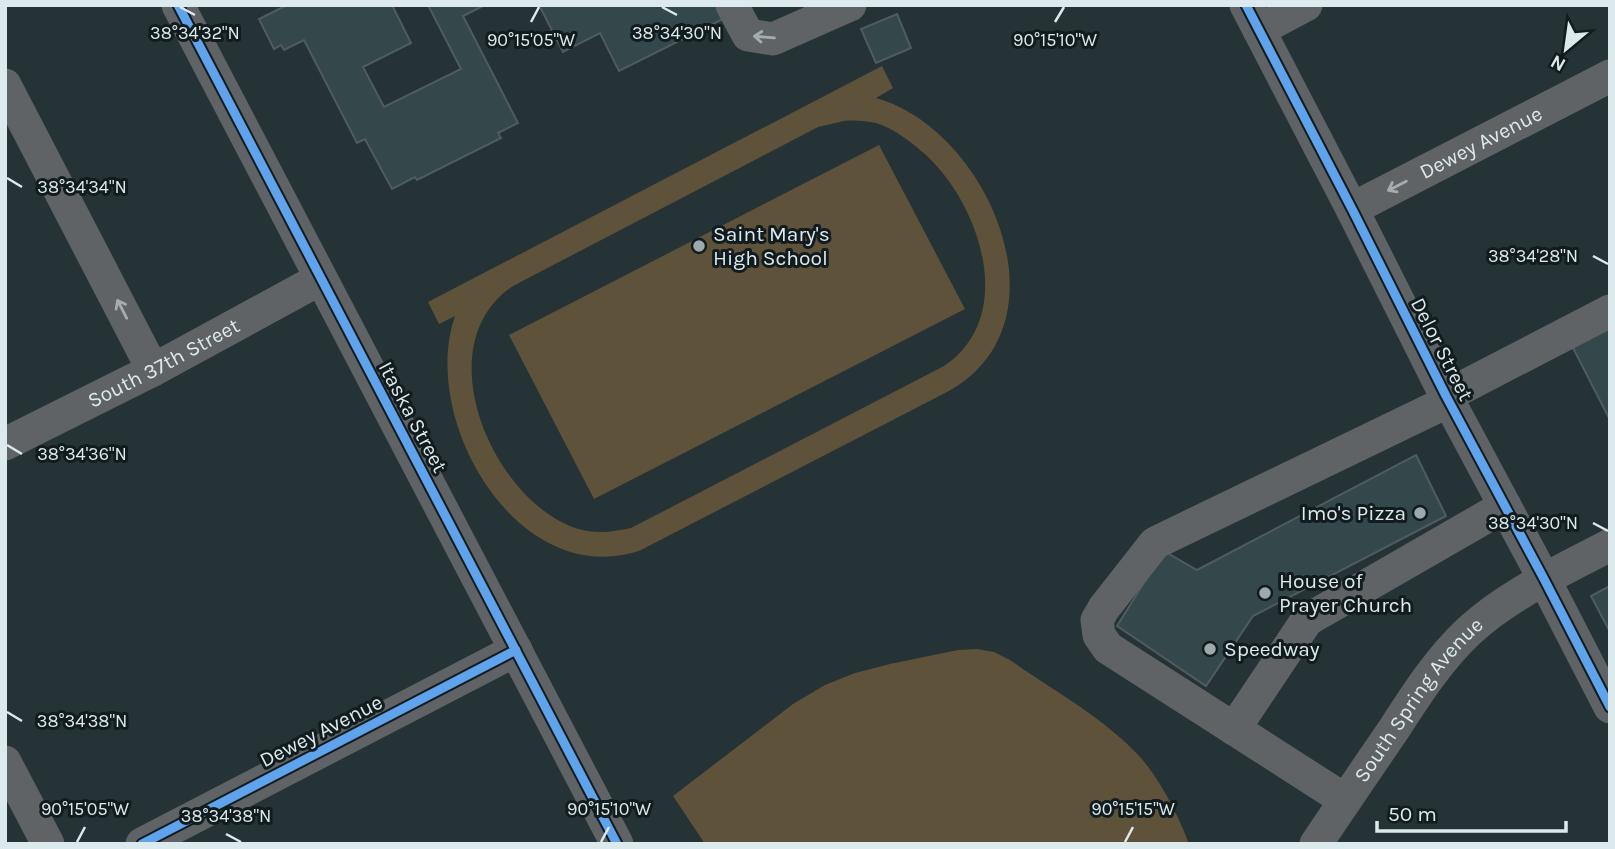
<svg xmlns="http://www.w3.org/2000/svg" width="1615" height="849" font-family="Karla,sans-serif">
  <rect width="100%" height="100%" fill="#253236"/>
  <!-- green -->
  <path fill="#5e523b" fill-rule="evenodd" d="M882,66l11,22 -17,10c112,31 196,224 73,293l-310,160c-122,39 -220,-131 -184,-235l-16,8 -11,-22zM844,121c11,-1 22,0 32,2 19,6 35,19 50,32 54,50 92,161 18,211l-313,162c-18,4 -35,6 -53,1 -86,-28 -153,-184 -65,-243l305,-159z
    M879,145l86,164 -371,190 -85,-164z
    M977,649l17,3 16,8c44,31 95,58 131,98 19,22 38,58 48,86h-484l-32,-48 120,-92 32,-19 30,-12 35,-9 68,-14z"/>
  <!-- building -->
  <path fill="#34484c" stroke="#505b5e" stroke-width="2" d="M287,5h105l19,38 -48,24 21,40 77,-38 -33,-64h57l-22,11 55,107 -20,10 3,5 -84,42 -2,-3 -23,12 -27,-50 -8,4 -53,-103 -20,10 -3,-5 -7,4 -15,-30z
    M539,5h177l7,14 -104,52 -19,-38 -37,19z
    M897,14l14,34 -35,15 -15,-34z
    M1610,324v96l-39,-76z
    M1416,455l30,61 -193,100 -47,70 -89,-60 47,-75 33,19z
    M1610,586v46l-19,-36z"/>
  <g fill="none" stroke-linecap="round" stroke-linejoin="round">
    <!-- minor -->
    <g stroke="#5f6365" stroke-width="33">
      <path d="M178,5l439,839"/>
      <path d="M732,5l16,30 25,4 77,-34"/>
      <path d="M1246,5l106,204 94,187 98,183 66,128"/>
      <path d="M1259,30l47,-25"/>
      <path d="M5,85l148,285"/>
      <path id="s1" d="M1352,209l258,-133"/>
      <path d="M1446,396l164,-85"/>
      <path id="s2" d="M5,444l148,-74 167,-91"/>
      <path d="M1234,729l73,-109 198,-114"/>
      <path d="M5,762l43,82"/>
      <path d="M1345,800l-237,-152 -9,-13 -2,-15 7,-12 51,-65 294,-142"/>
      <path d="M142,844l374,-194"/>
      <path id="s3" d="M1316,844c26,-39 52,-77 78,-115 22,-34 45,-70 75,-98 40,-37 92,-60 141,-86"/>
    </g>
    <defs>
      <path id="cycleway" d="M178,5l439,839
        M1246,5l106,204 94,187 98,183 66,128
        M142,844l374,-194"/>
    </defs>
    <!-- cycleway casing -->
    <use href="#cycleway" stroke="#121c1e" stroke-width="13"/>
    <!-- cycleway -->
    <use href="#cycleway" stroke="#60a3ed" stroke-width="9"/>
  </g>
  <!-- one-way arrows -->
  <defs><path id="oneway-shaft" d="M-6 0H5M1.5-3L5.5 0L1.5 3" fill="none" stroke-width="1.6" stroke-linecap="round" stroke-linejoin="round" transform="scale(1.75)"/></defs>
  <g stroke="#a4adb0">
    <use href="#oneway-shaft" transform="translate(764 37) rotate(-175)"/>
    <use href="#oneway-shaft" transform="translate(1397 186) rotate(153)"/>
    <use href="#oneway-shaft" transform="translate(122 309) rotate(-117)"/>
  </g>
  <!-- ticks -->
  <path fill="none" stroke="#dce9ed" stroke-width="2.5" d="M180,7l15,8M662,7l15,8M531,22l8,-15M1055,22l9,-15M7,178l15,9M1593,256l15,8M7,445l15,9M1593,523l15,8M7,712l15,9M226,834l15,8M77,842l8,-15M601,842l8,-15M1125,842l8,-15"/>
  <!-- markers -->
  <g fill="#9ca9ad" stroke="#121c1e" stroke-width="2.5">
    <circle cx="699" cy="246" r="7"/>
    <circle cx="1420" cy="513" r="7"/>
    <circle cx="1265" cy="593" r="7"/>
    <circle cx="1210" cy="649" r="7"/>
  </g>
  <g text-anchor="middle" stroke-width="6" stroke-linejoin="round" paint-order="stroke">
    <!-- street labels -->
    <g font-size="21" fill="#dce9ed" stroke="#121c1e">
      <text dy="7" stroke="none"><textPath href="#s1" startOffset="145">Dewey Avenue</textPath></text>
      <text transform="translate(1442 349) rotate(63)" y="7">Delor Street</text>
      <text dy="7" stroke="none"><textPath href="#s2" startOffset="178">South 37th Street</textPath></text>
      <text transform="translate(413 417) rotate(62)" y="7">Itaska Street</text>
      <text dy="7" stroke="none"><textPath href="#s3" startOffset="177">South Spring Avenue</textPath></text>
      <text transform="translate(321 731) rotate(-27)" y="7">Dewey Avenue</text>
    </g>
    <!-- poi labels -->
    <g font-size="21" fill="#dce9ed" stroke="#121c1e" text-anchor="start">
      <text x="713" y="241">Saint Mary's<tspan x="713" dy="24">High School</tspan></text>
      <text x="1406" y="520" text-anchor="end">Imo's Pizza</text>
      <text x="1279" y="588">House of<tspan x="1279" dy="24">Prayer Church</tspan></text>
      <text x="1224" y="656">Speedway</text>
    </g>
  </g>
  <g font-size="18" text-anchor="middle" fill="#dce9ed" stroke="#121c1e" stroke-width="6" stroke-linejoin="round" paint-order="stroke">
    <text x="677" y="39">38°34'30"N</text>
    <text x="195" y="39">38°34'32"N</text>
    <text x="531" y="46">90°15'05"W</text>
    <text x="1055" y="46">90°15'10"W</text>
    <text x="82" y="193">38°34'34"N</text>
    <text x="1533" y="262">38°34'28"N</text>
    <text x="82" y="460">38°34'36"N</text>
    <text x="1533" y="529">38°34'30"N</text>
    <text x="82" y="727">38°34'38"N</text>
    <text x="85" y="815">90°15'05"W</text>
    <text x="609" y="815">90°15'10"W</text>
    <text x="1133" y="815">90°15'15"W</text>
    <text x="226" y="822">38°34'38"N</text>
  </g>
  <!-- border -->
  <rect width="1615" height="849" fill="none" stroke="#dce9ed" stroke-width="14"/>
  <!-- north arrow -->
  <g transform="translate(1566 49) rotate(209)" stroke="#121c1e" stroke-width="5" paint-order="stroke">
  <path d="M0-5L12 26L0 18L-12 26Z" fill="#dce9ed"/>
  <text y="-10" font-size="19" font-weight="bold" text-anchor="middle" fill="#dce9ed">N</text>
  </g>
  <!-- scale -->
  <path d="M1377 821v10h189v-10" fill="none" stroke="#dce9ed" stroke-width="3.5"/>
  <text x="1388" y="821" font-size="21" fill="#dce9ed" stroke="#121c1e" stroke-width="5" paint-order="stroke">50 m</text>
</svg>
